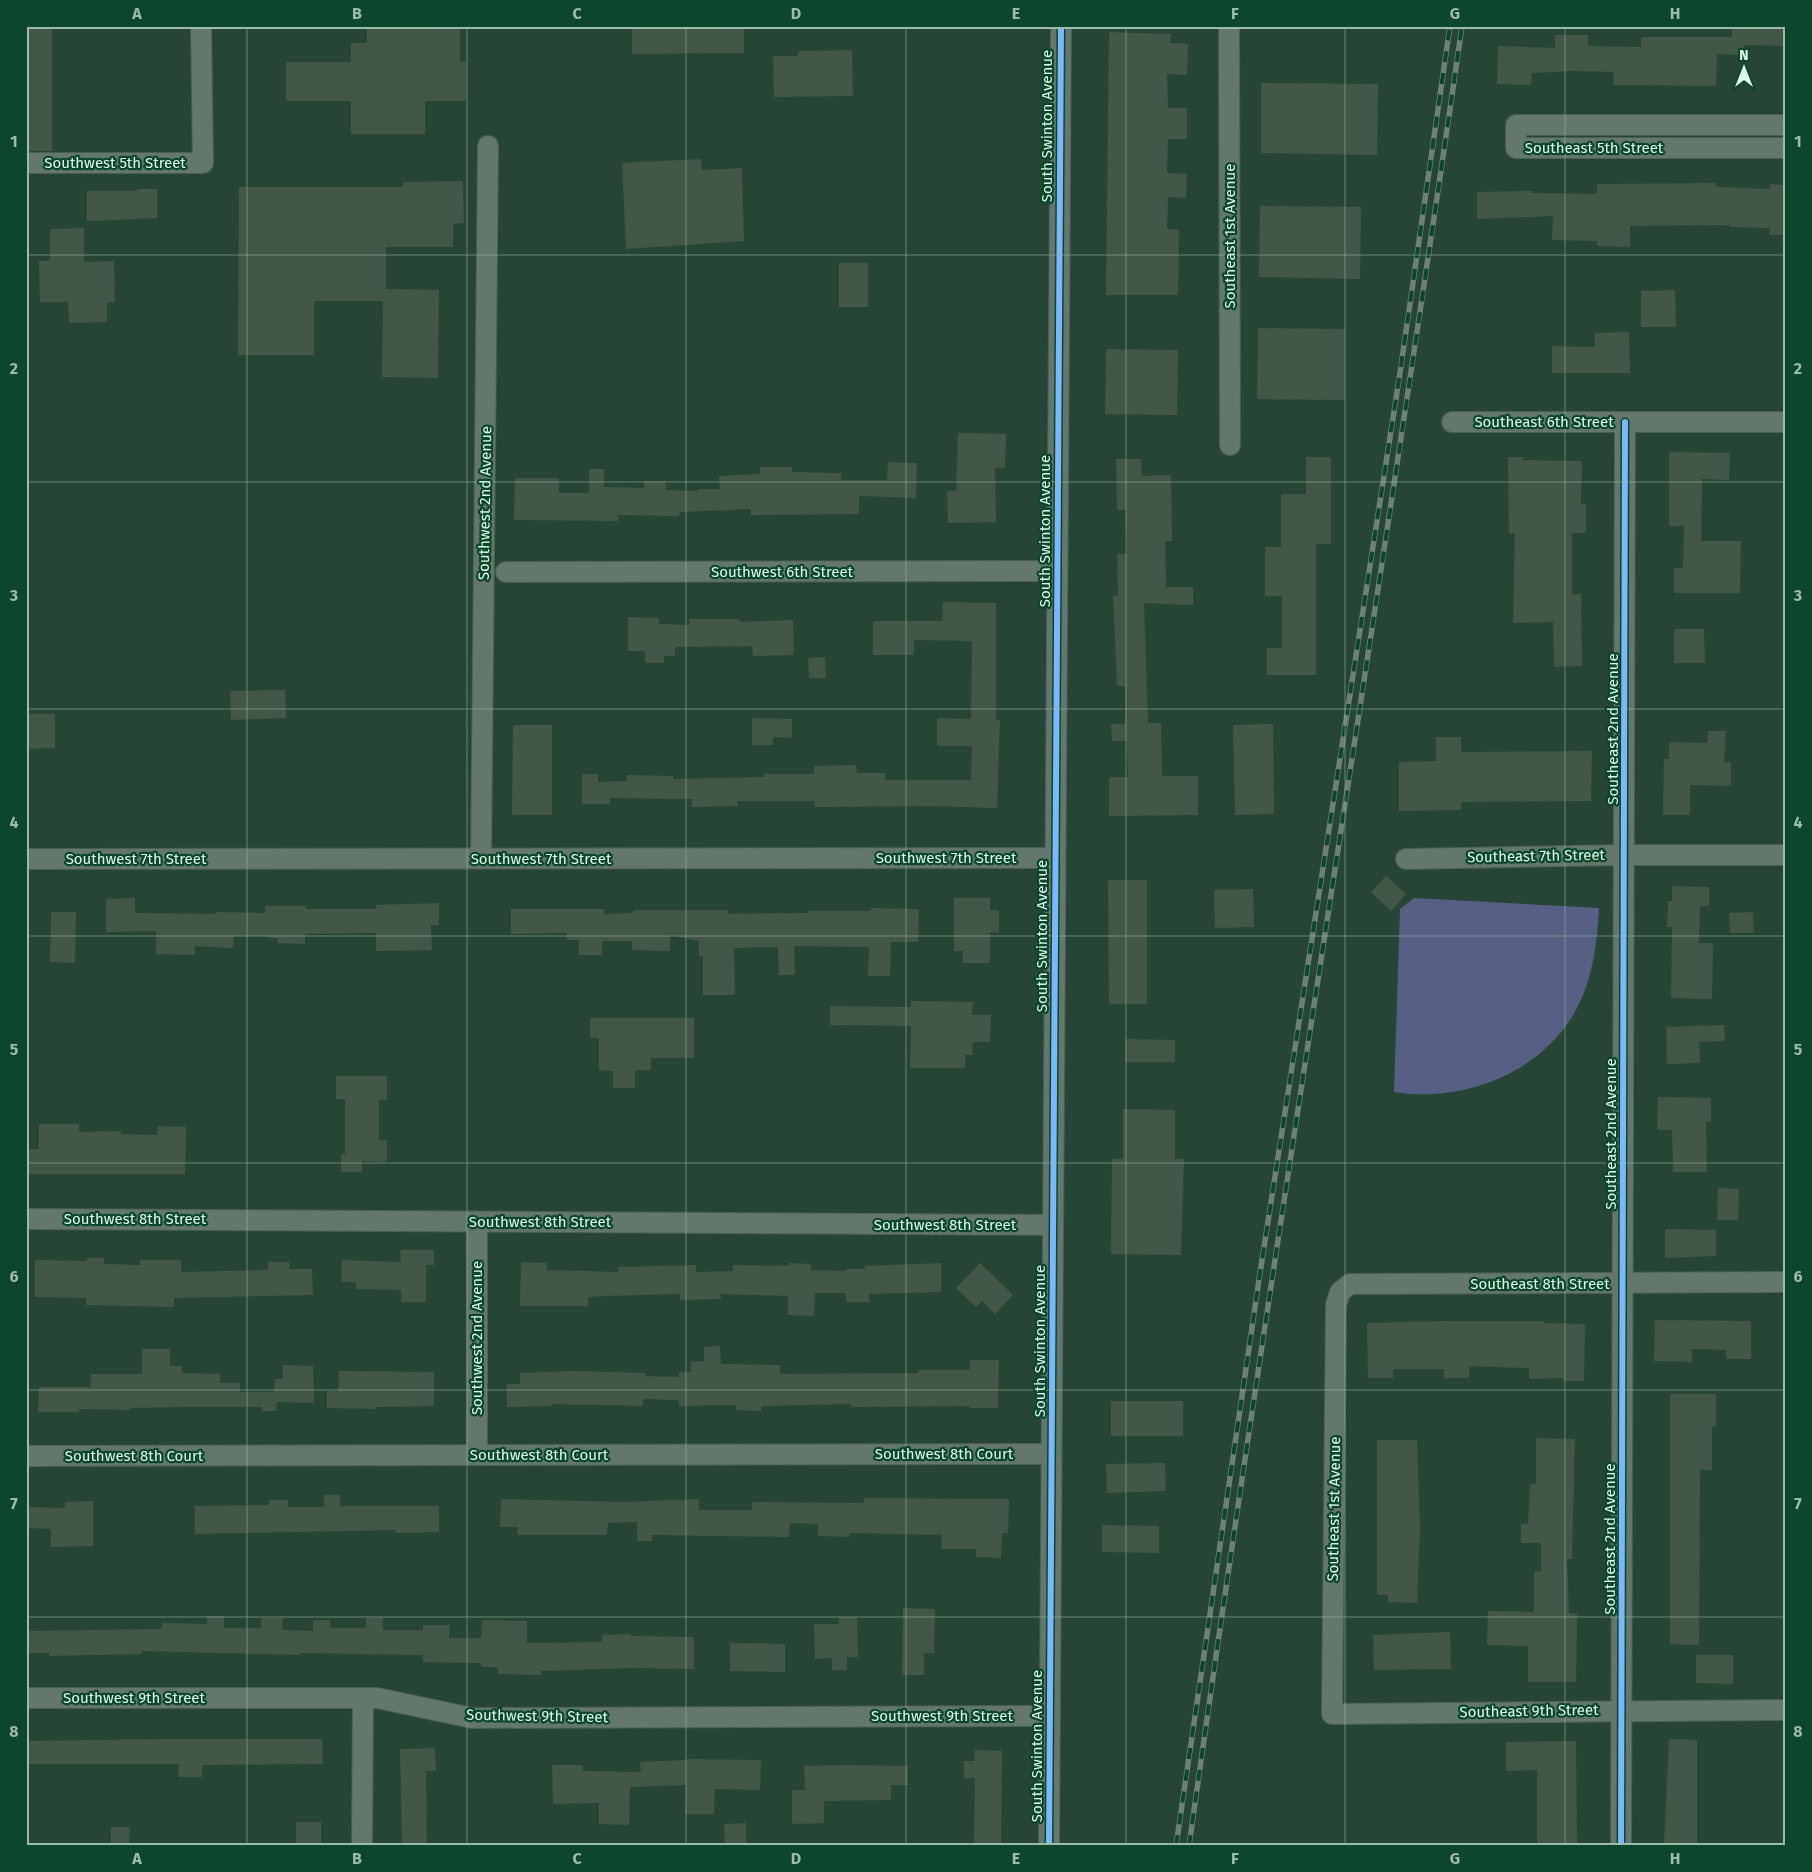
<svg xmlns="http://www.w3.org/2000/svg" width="1812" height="1872" font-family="'Fira Sans',sans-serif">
  <rect width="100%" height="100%" fill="#274536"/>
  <!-- green -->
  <path fill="#576084" d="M1414,898l185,10c-2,35 -6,69 -22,100 -34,65 -114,95 -183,84l6,-183z"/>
  <!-- building -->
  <path fill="#435748" d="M26,26h26v125h-26z
    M367,26h93v36h6v39h-41v33h-74v-33h-65v-39h65v-19h16z
    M632,26h112v27l-112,1z
    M1732,26h54v20l-42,-1 -1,10 -26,-1 -1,32 -103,-1 1,-13 -41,-1 -41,2 -1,12 -34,-1 1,-38 57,2v-13h33v11l53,1v-10h91z
    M1109,32l62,2 -1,9 18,1 -1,31 -20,-1 1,34h19v31h-19l-1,34 20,1 -1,24 -18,-1 -1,32 12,1 -1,65h-72z
    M852,50l1,46 -79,1 -1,-41h25v-5z
    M1261,83l117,1 -1,71 -116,-2z
    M701,159l1,11 40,-2 2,73 -118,8 -4,-86z
    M463,181l1,42 -11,1v23h-67v42l53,1 -1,88 -56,-1 1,-76h-69v54h-76l1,-168h164v-5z
    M1716,183l1,4 53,2v-5l16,1v50h-17l1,-7 -40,-1v-2l-100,1v21l-33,-1v-5l-45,-1 1,-24 -76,3v-27l55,-1v2l65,1v-10z
    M137,189h20v29l-70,3v-30h50z
    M1260,206l101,1 -1,72 -101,-2z
    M84,228v34l30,-1 1,41h-8v20l-38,1 -1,-21h-28l-1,-41h11v-32z
    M839,263h29v44h-29z
    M1675,290l1,37h-35v-36z
    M1258,328l87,1v71l-88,-1z
    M1629,332l1,41h-78v-27l43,1v-14z
    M1106,349l72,1 -1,65 -72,-1z
    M958,433l48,1 -1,34h-10l1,54 -48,1 -1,-32h9z
    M1669,452l61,1 -1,27 -27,-1 -1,62h40l-1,52h-66v-25h9l1,-42h-15z
    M1306,457h25v87h-15v131h-49v-27h15v-52h-17v-49h16v-53h25z
    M1508,457h16l-1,3 59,1 -1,43h5v29h-14v61h9l1,72 -28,1 -1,-45 -40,1 2,-90 -6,1z
    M1116,459h25l1,17 29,-1 1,66h-7l1,46h27v18l-49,-2 4,120h13l1,53h36v39l-89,1v-39h19l-1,-36h-15l-1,-17h14v-38h-8l-4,-90 5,-1 -1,-41h10l-1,-44h-9z
    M888,462l29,1 -1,35 -57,-2v18l-108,1v-6l-71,3 -1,4 -61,-1v6l-104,-1 1,-42h44v15h30v-24h15v18l40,1v-7h22v9l32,1v-2h22l-1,-13 41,-2v-7h32v5l49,1v7h46z
    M943,602l53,1v117h4l-3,88 -63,-2 -119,1 -1,-6h-77l1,5 -46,1v-8l-82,-1v6h-28v-30h16v8l29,-1v-6l46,1v3l91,-2v-3h50v-8l42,-1 1,8h28v7h86l1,-34h-35v-28l34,1 1,-78 -58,-1v15h-41v-34h69z
    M628,617l31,1v6l30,1v-6h50l1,3 53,-2 1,35 -41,1 -1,-10 -77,1v9h-11v7h-19v-12h-17z
    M1674,629h30l1,34h-31z
    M825,657l1,21h-17l-1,-20z
    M285,690l1,28 -55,2 -1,-29z
    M26,714h29v34l-29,1z
    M752,718l40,1v19l-19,-1v8h-21z
    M1273,724l1,90 -39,1 -2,-90z
    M513,725h39v90h-40z
    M1708,731h18l-2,31h7v24l-41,-1v30h-27l1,-56h5v-17l38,1z
    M1436,737h25v15l131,-1 -1,50 -130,1v8l-62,1v-49l37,-1z
    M1386,876l20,18 -15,17 -20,-19z
    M1108,880h39v124h-38z
    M1672,886l37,1v19h-9l-1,37h14l-1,56 -41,-1 1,-71h-5l1,-26h4z
    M1253,889l1,38 -39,1 -1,-38z
    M135,898v15l81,1v-2l49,1v-7h41v3h70v-4l63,-2v22h-8l1,25 -56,1v-18l-71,1v10l-27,-1v-4l-14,-3h-30l-1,12 -38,-2v9l-39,-1v-23l-50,1v-33z
    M954,898h36v12h9v23l-9,-1v31h-27v-12h-9z
    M871,908l48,1 -1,33h-27l-1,34h-22l1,-29 -75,-1 1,29h-16l-1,-28 -44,1 1,47h-32v-39h-4v-15l-29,-6v16l-38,-1v-9h-30v14h-23v-15h-12v-7l-56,1v-25h93v5l29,-1v-3h95v4l81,-1v-2h62z
    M51,912h25l-1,51 -25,-1z
    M1753,912l1,21h-24l-1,-20z
    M911,1001l62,1 -1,13h19l-1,27h-17l-1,13h-7v13h-55l1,-42 -81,-1v-19l81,1z
    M590,1018h104v40h-43v12h-16v18h-22v-17l-14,-1v-32h-9z
    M1724,1025l1,16 -26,1 1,21 -33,1 -1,-37z
    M1125,1039l50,1v22h-50z
    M336,1076h51v24h-8v40h8v22l-25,-1v11h-21v-18h4v-55h-9z
    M1658,1097l53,1v24h-5l1,50h-34l-1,-42h-15z
    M1123,1109l52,1v49h9l-3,96 -70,-1 1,-95h11z
    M39,1124h40v8l42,-1v3l36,1 1,-9 28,1 -1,47h-159v-25h13z
    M1718,1188l21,1 -1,31h-21z
    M1665,1229l51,1v26l-51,2z
    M400,1250h34v15h-8v37h-25v-12l-45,-1v-7h-15l1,-22 59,2z
    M87,1258h17v6l36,1v-5h41v12l87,-2v-8h21v7h23l1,26 -139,3v9l-88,-2v-7l-51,-1v-37l52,1z
    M521,1262l26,1v7l71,2v-5l78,-2v7l37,-1v-6l56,1v-3l22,1v6l35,1v-2h19v-3l76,-3v29l-72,2v8h-23v-9h-31l-1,23 -26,-1v-19l-68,-2 1,5 -41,1v-6l-73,2 -19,1v9h-68z
    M980,1263l33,32 -18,19 -13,-13 -6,6 -20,-19z
    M1655,1320l96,1v38h-25v-9l-34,-1v13l-38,-1z
    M1445,1321h99v2l41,1 -1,57h-21v-3l-34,1v-11l-60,-2v12h-25v-9h-51v9h-25l-1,-55z
    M720,1346l1,18 59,1v9l138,-1v-3h52v-10h29l-1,48h-28v-2l-119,1v-3l-90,2v5l-25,-1v-5l-57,1v-6l-36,-1v7l-91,-2v2l-45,1v-23h13v-11l56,-2 70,2v3l33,1v-5h12v-10l13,-1v-14z
    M142,1349h28v17h12v7l38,1v9h20v9h34l1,-13h8v-14l30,1 1,37 -37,-1 -1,9h-14v-4h-79l-52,1v2l-52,-1v3h-41l1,-25h51l1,-13h51z
    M339,1371l95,1v34l-58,1v2l-49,-1v-17h11z
    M1670,1394h46v32h-4v44h-12l-1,175 -29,-1z
    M1111,1401h72v35h-72z
    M1536,1438l39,1 -3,120h-5l2,54 8,1 -1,68h-48v-36l-41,-1 1,-34 46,1v-40l7,-1v-28h-20v-19h7l2,-40h6z
    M1377,1440h40l3,87 -3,76 -29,-1v-7h-11z
    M1165,1463l1,28 -59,2 -1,-29z
    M324,1495h16v11h99v26l-43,1v-3l-201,4v-28l74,-1v-5h19v7h36z
    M864,1498l145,1 -1,34h-6l-1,25 -25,-1v-8h-35l1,-14 -92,-2 -1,4 -31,-1v-12l-28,-1 -1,14 -137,-2v6h-15v-19l-29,1 -1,12h-90l1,-8h-18l1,-28 125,3 73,-3v11h53v-8l112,1z
    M93,1501v45l-42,1v-18l-25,-1v-21l39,1v-6z
    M1102,1525l57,1v27l-57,-1z
    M903,1608l32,1 -1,44h-10v22h-22z
    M207,1616h17v12h37v-10h22l-1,12 31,1v-11h17v8h36v-10l17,-1v13h40v-5h27l-1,13h32l1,-18 45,1v22l75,-1v-7l29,-1v2l63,1v32l-62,-1 -91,3v4l-43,-1v-7h-17v-4l-58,-1v-7l-123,-2v2l-158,-4v3l-93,2v-3h-23v-22l136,-2v-6l45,1z
    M839,1617h18l1,40h-11v13h-15v-12l-17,1 -1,-35h25z
    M1450,1632l1,37 -77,1 -1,-35z
    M730,1643l55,1v28l-55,-1z
    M1696,1655h37v29l-37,-1z
    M162,1739h160l1,25 -121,1v12h-24l1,-13h-153v-23z
    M1669,1739l28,1v106h-33z
    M1576,1741l1,105h-40v-76l-31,1v-29z
    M435,1748l1,23h-10l1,75h-25l-2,-97z
    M975,1750l27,1 -1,95h-27l1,-68h-11v-17h10z
    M686,1759l75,1 -1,30 -45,-1 -1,25h-29l1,-29 -56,2 -1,38 -30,-1v-21l-46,1 -1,-39h31v6l58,1 -1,-10 46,-2z
    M850,1765l58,1v19h-17v15l-67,1v22l-32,1v-34h13l-1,-24z
    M296,1822h25v24h-25z
    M746,1823v23h-21l-1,-22z
    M111,1827h19l-1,17h-18z"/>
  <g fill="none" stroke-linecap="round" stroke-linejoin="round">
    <defs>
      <path id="minor" d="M1229,26l1,419
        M1786,125h-270v23h270
        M26,163h177l-2,-137
        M1452,422h334
        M506,572l551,-1
        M26,859l1029,-1
        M481,859l7,-713
        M1406,859l219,-4h161
        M26,1219l1027,6
        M477,1222v233
        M1786,1282l-436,2 -10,8 -4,13 -4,409 454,-4
        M26,1456l1025,-2
        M26,1698h351l95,20 578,-2
        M362,1846l1,-148
        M1049,1846l12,-1820
        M1621,1846l4,-1424"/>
    </defs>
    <!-- minor casing -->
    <use href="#minor" stroke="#495f54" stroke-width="22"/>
    <!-- minor -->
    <use href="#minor" stroke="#63776c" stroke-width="20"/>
    <defs>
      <path id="rail" d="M1176,1846l84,-573 140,-900 50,-347
        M1189,1846c85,-608 186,-1213 273,-1820"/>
    </defs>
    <!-- rail casing -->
    <use href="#rail" stroke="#6d8177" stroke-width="5.5"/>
    <!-- rail -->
    <use href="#rail" stroke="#0c472d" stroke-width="4" stroke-dasharray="11" stroke-linecap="butt"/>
    <defs>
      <path id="cycleway" d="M1049,1846l12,-1820
        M1621,1846l4,-1424"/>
    </defs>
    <!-- cycleway casing -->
    <use href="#cycleway" stroke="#0c472d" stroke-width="9"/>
    <!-- cycleway -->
    <use href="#cycleway" stroke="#7ab7fb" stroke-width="6"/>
  </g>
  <!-- grid -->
  <path fill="none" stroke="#9dbaaa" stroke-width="1" stroke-opacity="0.55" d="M247,26v1820M467,26v1820M686,26v1820M906,26v1820M1126,26v1820M1345,26v1820M1565,26v1820M26,255h1760M26,482h1760M26,709h1760M26,936h1760M26,1163h1760M26,1390h1760M26,1617h1760"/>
  <g text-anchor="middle" stroke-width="4.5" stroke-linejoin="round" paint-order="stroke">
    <!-- street labels -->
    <g font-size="15" fill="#ddf9e8" stroke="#0c472d">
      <text transform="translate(1047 126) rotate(-90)" y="5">South Swinton Avenue</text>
      <text x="1594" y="153">Southeast 5th Street</text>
      <text x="115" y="168">Southwest 5th Street</text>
      <text transform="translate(1230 236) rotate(-90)" y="5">Southeast 1st Avenue</text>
      <text x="1544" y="427">Southeast 6th Street</text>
      <text transform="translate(485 503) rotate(-89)" y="5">Southwest 2nd Avenue</text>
      <text transform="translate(1045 531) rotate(-90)" y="5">South Swinton Avenue</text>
      <text x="782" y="577">Southwest 6th Street</text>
      <text transform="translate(1613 729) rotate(-90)" y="5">Southeast 2nd Avenue</text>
      <text transform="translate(1536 856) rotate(-1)" y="5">Southeast 7th Street</text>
      <text x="946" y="863">Southwest 7th Street</text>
      <text x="136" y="864">Southwest 7th Street</text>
      <text x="541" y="864">Southwest 7th Street</text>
      <text transform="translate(1042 936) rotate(-90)" y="5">South Swinton Avenue</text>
      <text transform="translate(1611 1134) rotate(-90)" y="5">Southeast 2nd Avenue</text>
      <text x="135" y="1224">Southwest 8th Street</text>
      <text x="540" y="1227">Southwest 8th Street</text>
      <text x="945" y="1230">Southwest 8th Street</text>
      <text x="1540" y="1289">Southeast 8th Street</text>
      <text transform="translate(477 1338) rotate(-90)" y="5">Southwest 2nd Avenue</text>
      <text transform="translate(1040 1341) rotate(-90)" y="5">South Swinton Avenue</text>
      <text x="944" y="1459">Southwest 8th Court</text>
      <text x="539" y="1460">Southwest 8th Court</text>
      <text x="134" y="1461">Southwest 8th Court</text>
      <text transform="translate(1334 1509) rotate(-89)" y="5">Southeast 1st Avenue</text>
      <text transform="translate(1610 1539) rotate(-90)" y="5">Southeast 2nd Avenue</text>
      <text x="134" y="1703">Southwest 9th Street</text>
      <text transform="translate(1529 1711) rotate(-1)" y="5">Southeast 9th Street</text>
      <text transform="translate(537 1716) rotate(1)" y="5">Southwest 9th Street</text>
      <text x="942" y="1721">Southwest 9th Street</text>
      <text transform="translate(1037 1746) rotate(-90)" y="5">South Swinton Avenue</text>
    </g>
  </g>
  <!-- border -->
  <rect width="1812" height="1872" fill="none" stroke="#0c472d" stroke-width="55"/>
  <!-- north arrow -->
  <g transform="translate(1744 68)" stroke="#0c472d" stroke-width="4" paint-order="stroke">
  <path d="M0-4L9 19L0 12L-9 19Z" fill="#ddf9e8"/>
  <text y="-8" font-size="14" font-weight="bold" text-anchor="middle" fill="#ddf9e8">N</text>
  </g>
  <rect x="28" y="28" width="1756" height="1816" fill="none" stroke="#9dbaaa" stroke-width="2"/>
  <g font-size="16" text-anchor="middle" font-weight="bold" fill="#9dbaaa">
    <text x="137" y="19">A</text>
    <text x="357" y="19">B</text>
    <text x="577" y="19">C</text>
    <text x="796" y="19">D</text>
    <text x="1016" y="19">E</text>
    <text x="1235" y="19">F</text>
    <text x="1455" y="19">G</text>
    <text x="1675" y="19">H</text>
    <text x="14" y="147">1</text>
    <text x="1798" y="147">1</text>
    <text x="14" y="374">2</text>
    <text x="1798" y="374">2</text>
    <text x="14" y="601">3</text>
    <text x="1798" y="601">3</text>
    <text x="14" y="828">4</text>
    <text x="1798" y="828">4</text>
    <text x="14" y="1055">5</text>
    <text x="1798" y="1055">5</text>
    <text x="14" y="1282">6</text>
    <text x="1798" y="1282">6</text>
    <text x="14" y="1509">7</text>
    <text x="1798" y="1509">7</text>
    <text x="14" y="1737">8</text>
    <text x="1798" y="1737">8</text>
    <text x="137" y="1864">A</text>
    <text x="357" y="1864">B</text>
    <text x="577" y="1864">C</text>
    <text x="796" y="1864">D</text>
    <text x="1016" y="1864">E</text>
    <text x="1235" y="1864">F</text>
    <text x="1455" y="1864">G</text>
    <text x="1675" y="1864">H</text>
  </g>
</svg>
